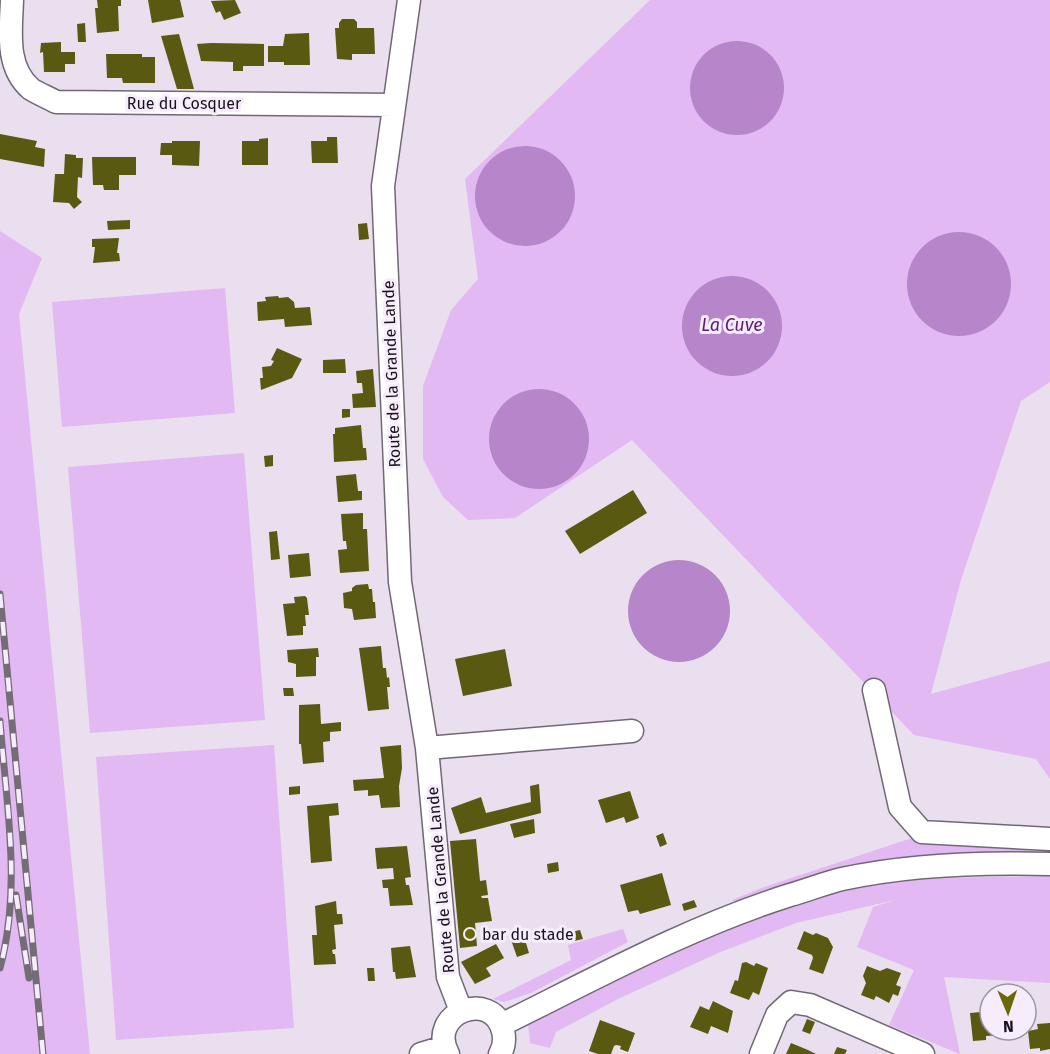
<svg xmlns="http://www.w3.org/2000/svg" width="1050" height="1054" font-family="'Fira Sans',sans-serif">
  <rect width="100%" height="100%" fill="#eadfee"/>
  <!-- green -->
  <path fill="#e2b9f2" d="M650,0h400v382l-29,19 -60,179 -30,114 119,-33v118l-14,-20 -122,-24 -282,-295 -117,78 -47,2 -25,-23 -20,-38v-73l28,-76 27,-31 -13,-100z
    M0,231l42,27 -23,56 71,740h-90z
    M225,288l10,125 -173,14 -10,-125z
    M244,453l21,267 -175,13 -22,-266z
    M274,745l20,283 -178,12 -20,-283z
    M912,838l138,9v6l-15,-1 -108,6 -190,44 -5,-2 32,-13z
    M1050,876v107l-106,-6 16,77 -71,-29 25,-55 -57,-23 16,-40 22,-7 -99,23 -78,30 -100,46 -62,33 -6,16 -20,-5 -2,-19c109,-56 227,-119 349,-139 57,-9 116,-8 173,-9z
    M623,929l5,13 -97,51 -27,9 -11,-3 78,-39 -3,-15z"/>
  <!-- water -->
  <path fill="#b685ca" d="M690 88a47 47 0 1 1 94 0a47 47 0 1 1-94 0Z
    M475 196a50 50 0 1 1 100 0a50 50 0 1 1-100 0Z
    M907 284a52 52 0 1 1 104 0a52 52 0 1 1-104 0Z
    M682 326a50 50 0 1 1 100 0a50 50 0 1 1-100 0Z
    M489 439a50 50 0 1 1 100 0a50 50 0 1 1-100 0Z
    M628 611a51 51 0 1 1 102 0a51 51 0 1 1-102 0Z"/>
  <!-- building -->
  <path fill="#595911" d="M97,0h24v6h-3l1,25 -22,2 -2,-25h3z
    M148,0h32l4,17 -32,6z
    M235,0l6,13 -17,7 -4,-9 -4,2 -5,-12z
    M342,19h12l3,3v6h17l1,26h-23v6l-15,-1 -2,-31h4v-5z
    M85,23l1,19h-8l-1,-18z
    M309,33l1,32h-26v-3h-16v-16h15l2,-12z
    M179,34l15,55h-17l-16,-53z
    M61,42v10h14v12h-10v8h-21l-1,-20 -3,1 1,-10z
    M211,43l53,1v22h-21v5h-10v-9l-32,-1 -4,-17z
    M106,54h36v3h13v26h-32l-1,-5h-15z
    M0,134l37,7 -2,6 10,2 -1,18 -44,-8z
    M327,137h10l1,26h-26l-1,-22h16z
    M268,138v27h-26v-24h17v-2z
    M172,141h28l-1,25 -27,-1v-10h-12l1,-12h11z
    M65,154l11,1v3h7l-1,20 -4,-1 -1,20 5,5 -8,7 -5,-6 -16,-1 2,-28h9z
    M92,157h44v18h-17v15h-15l-1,-5h-10z
    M130,220v9l-22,1 -1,-9z
    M367,223l2,16 -10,1 -1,-16z
    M119,238l-2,15h2l1,8 -27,2 2,-16h-3v-8z
    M278,296l1,2 9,-1 6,5 1,6 15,-1 2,18 -27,2 -1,-8 -26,2 -1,-19 9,-1 -1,-4z
    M277,348l25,11 -10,19 -31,12 -1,-12h3l-1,-11 9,-1 3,-5 -3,-1z
    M345,359l1,14h-23v-13z
    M373,369l3,38 -23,1 -1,-14 11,-1 -1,-10h-5l-1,-12z
    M342,409h8v8l-8,1z
    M361,425l2,23h3l1,12 -33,2 -1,-28h2v-6z
    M273,455v11l-8,1 -1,-11z
    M356,474l2,17h4v9l-24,2 -2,-26z
    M633,490l14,23 -67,41 -15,-23z
    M363,513v16h4l2,42 -29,2 -2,-23 9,-1 -1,-8h-3l-2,-27z
    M277,531l3,28 -9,1 -2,-28z
    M309,553l2,23 -21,2 -2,-23z
    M368,584l1,5h3l1,13h2l1,16 -22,2 -2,-11 -8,-1 -1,-15 9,-2v-3l4,-3z
    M305,596l2,2 2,17h-4l1,11h-3v9l-16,1 -4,-32 12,-1 -1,-6z
    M381,646l2,22h3l1,10 2,-1 1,10h-3l2,22 -21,2 -9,-63z
    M318,648l1,9h-3v19l-20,1v-13l-8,-2 -1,-12z
    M505,649l7,37 -49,10 -8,-37z
    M283,688h10l1,8h-10z
    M320,704l1,20 20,-2v9l-11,1v9l-7,1 1,20 -21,2 -2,-20h-2v-39z
    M401,745l1,23 -3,18 1,21 -19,1 -2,-13 -11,1v-6l-14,1 -1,-11 31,-2 -4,-31z
    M539,784l2,29 -81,21 -9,-26 30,-11 5,16 45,-11 -1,-16z
    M300,786v8l-11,1v-8z
    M630,791l9,27 -13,5 -2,-6 -18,6 -8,-23z
    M338,803l1,12 -10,1 3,45 -21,2 -4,-57z
    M534,819l1,14 -21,5 -4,-14z
    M663,833l4,11 -7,3 -4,-11z
    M476,839l4,42 6,-1 2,15 -7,1 1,2h6l4,23 -17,2 2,23 -17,2 -10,-107z
    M407,846l4,31 -6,1 1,7h3l4,20 -23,1 -2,-18h-5l-1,-8 12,-1 -1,-11 -16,1 -2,-21z
    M558,862l1,9 -11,2 -1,-9z
    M662,873l9,32 -31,9 -2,-4 -10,2 -8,-27z
    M694,900l3,7 -13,4 -2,-7z
    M336,901l1,13h5l1,10 -9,1 2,24 -4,1 1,4h2l1,10 -22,1 -2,-30h5l-2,-29z
    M580,930l3,9 -13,3 -3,-9z
    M804,931l9,4 3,-2 12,5 5,9 -10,27 -14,-5 4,-11 -1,-3 -15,-6z
    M523,933l6,20 -12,4 -7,-20z
    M496,944l8,14 -18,10 5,8 -16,8 -14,-22z
    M410,946l6,31 -20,2 -1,-7h-2l-2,-24z
    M746,962l8,4 2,-3 12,5 -9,27 -6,-3 -4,8 -19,-7 5,-13 3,1 4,-18z
    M867,966l13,5 7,-3 14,5 -5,12 5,2 -3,9 -5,-2 -4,9 -13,-7 -2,4 -13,-5 5,-12 -3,-7z
    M367,968h7l1,13h-7z
    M713,1001l20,10 -5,22 -17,-7 -3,8 -18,-7 10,-21 9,4z
    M981,1012l1,5 8,-1v14l13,1 -3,4 -14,1v4l-13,1 -3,-28z
    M807,1019l8,3 -5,12 -8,-3z
    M600,1020l35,13 -7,19 -8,-3 1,-3 -5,-1 -2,1 -3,8h-13l-9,-3z
    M1050,1023v26l-10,2v-3l-10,1 -2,-18 10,-2 -1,-5z
    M791,1043l17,7 8,4h-30z
    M837,1047l10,3 -2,4h-11z"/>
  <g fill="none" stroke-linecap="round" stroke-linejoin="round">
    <defs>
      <path id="minor" d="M12,0c-1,30 -7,67 19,89 8,5 18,9 25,13l338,3
        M409,0l-26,186 17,396 27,166 21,229 13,34
        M874,690l26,117 22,25 128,7
        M427,748l205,-17
        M501,1025c95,-47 188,-98 289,-130 18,-5 35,-12 52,-16 69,-15 139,-17 208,-15
        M421,1054l23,-7
        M448,1054c-22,-41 44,-66 55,-23 2,8 1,16 -3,23
        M761,1054l16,-39 14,-13 19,3 113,49"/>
    </defs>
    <!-- minor casing -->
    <use href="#minor" stroke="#726875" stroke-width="25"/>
    <!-- minor -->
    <use href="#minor" stroke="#fff" stroke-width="22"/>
    <defs>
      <path id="rail" d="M0,594l43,460
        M0,721c6,82 22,166 0,247
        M16,895l13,83"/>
    </defs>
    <!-- rail casing -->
    <use href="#rail" stroke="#746d76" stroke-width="7"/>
    <!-- rail -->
    <use href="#rail" stroke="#f7ecfc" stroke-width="4.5" stroke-dasharray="14" stroke-linecap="butt"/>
  </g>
  <!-- markers -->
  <circle fill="#6a6904" stroke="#f7ecfc" stroke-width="2" cx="470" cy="934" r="6"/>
  <g text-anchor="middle" stroke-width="6" stroke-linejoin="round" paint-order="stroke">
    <!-- street labels -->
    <g font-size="16" fill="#171318" stroke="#f7ecfc">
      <text x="184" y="109">Rue du Cosquer</text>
      <text transform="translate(391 374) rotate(-92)" y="6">Route de la Grande Lande</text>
      <text transform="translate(440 880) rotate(-95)" y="6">Route de la Grande Lande</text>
    </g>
    <!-- poi labels -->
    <g font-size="16" fill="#171318" stroke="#f7ecfc" text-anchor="start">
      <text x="482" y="940">bar du stade</text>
    </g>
    <!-- water labels -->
    <g font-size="18" font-style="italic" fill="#5a1c6f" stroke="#f7ecfc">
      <text x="732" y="331">La Cuve</text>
    </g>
  </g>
  <!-- north arrow -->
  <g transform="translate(1008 1012) rotate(178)"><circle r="28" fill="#f7ecfc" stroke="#9d95a1" stroke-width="1.5"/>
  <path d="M0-4.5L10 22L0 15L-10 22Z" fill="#6a6904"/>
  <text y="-9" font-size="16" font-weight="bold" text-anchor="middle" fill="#171318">N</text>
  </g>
</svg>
